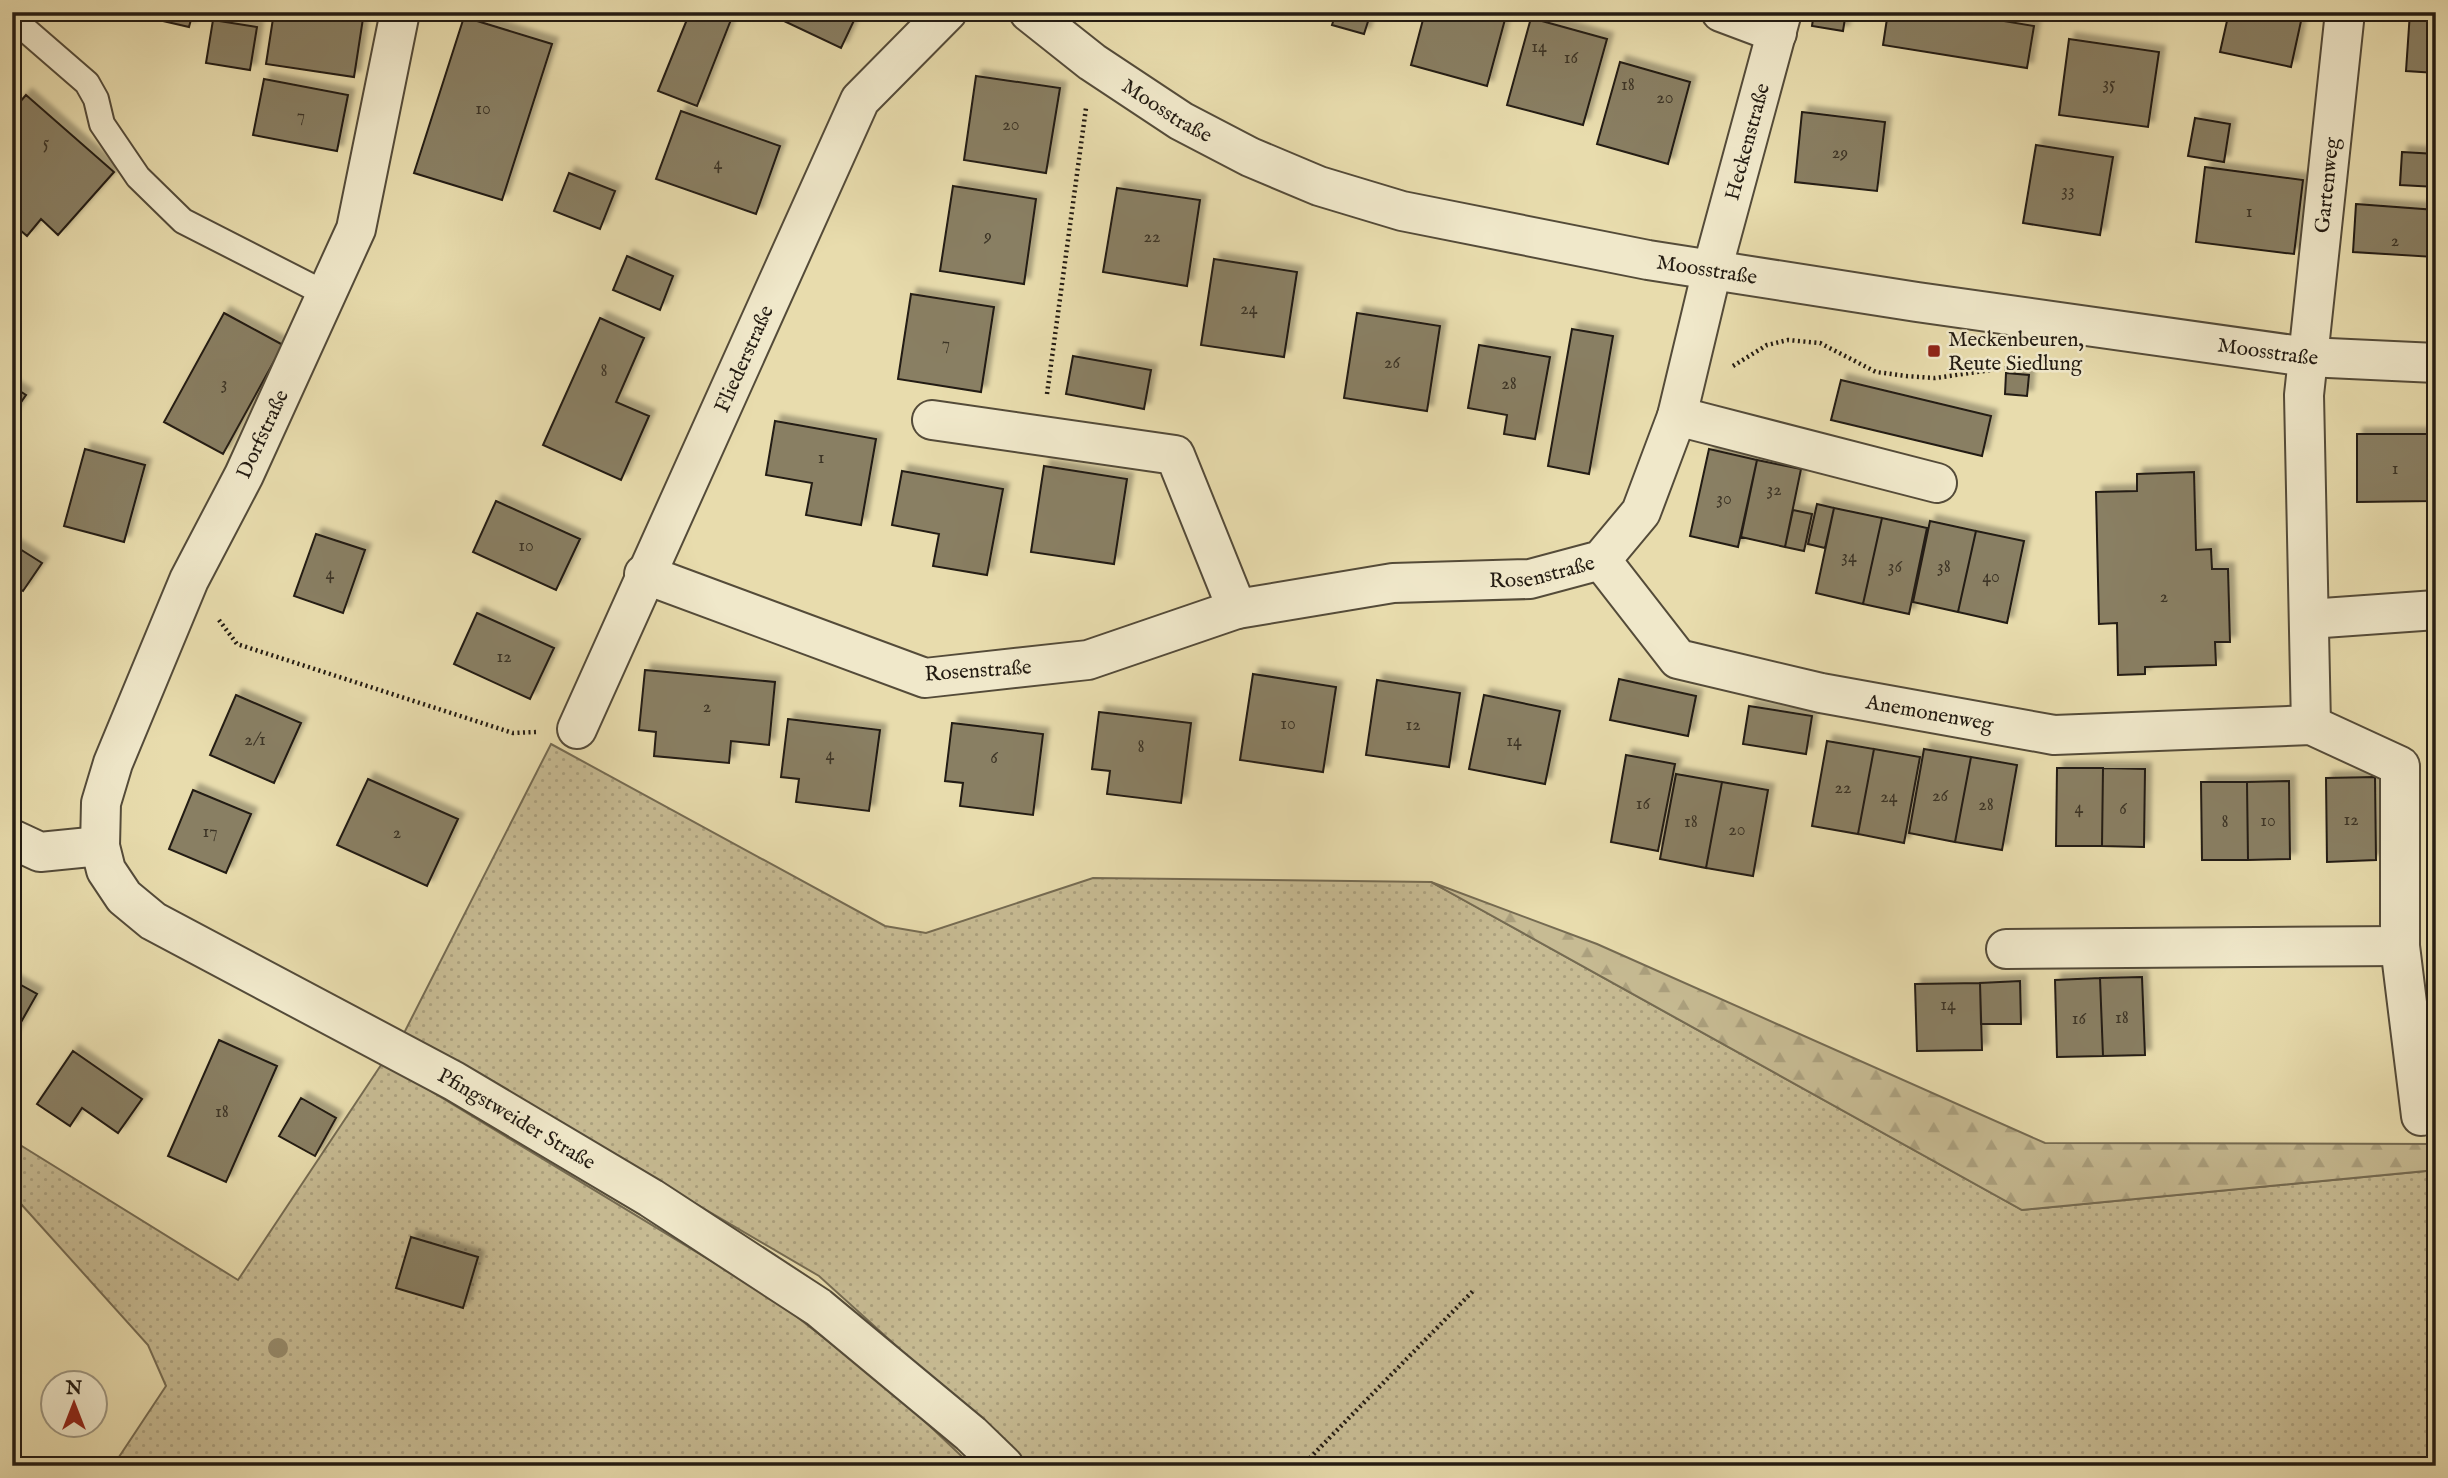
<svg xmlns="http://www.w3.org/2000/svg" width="2448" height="1478" font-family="'IM FELL English',serif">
  <defs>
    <pattern id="grass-dots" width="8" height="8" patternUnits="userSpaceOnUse" patternTransform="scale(1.75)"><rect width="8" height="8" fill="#c7bb93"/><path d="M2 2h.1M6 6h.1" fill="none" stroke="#aba07e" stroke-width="1.8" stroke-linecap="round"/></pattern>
    <pattern id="forest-firs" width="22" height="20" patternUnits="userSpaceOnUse" patternTransform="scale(1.75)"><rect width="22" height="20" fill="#c7bb93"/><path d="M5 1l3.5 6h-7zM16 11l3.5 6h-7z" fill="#aba07e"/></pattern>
    <filter id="shadow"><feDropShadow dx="6" dy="-6" stdDeviation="2" flood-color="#0004"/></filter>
  </defs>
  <rect width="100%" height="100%" fill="#e8dcad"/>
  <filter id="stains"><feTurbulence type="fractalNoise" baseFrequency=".00286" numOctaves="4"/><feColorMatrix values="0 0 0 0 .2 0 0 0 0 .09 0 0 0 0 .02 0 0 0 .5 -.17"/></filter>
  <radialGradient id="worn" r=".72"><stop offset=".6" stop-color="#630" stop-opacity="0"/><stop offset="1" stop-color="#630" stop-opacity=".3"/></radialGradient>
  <!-- grass -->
  <path fill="url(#grass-dots)" stroke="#756b52" stroke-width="2" d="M551,744l334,182 41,7 167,-55 338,4 591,328 414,-40v296h-1407l-210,-190 -415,-243z
    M383,1062l391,237 122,95 76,72h-859l53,-80 -18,-41 -136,-151v-54l226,140z"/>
  <!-- forest -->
  <path fill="url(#forest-firs)" stroke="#756b52" stroke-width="2" d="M1431,882l166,62 448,199 391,1v26l-414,40z"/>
  <!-- building -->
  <path fill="#897f63" stroke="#231b12" stroke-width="2" filter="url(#shadow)" d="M124,12h69l-4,15z
    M274,12h90l-10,65 -88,-13z
    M690,12h44l-37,94 -39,-15z
    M765,12h93l-17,36z
    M1336,12h35l-7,22 -32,-9z
    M1425,12h82l-20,74 -76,-21z
    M1814,12h32l-3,19 -31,-5z
    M1888,12h62l84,14 -7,42 -144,-23z
    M2229,12h74l-12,55 -71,-15z
    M2410,12h26v61l-30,-2z
    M464,17l88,27 -50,156 -88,-27z
    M1531,18l76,21 -24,86 -76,-20z
    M213,20l44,7 -7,43 -44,-7z
    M2069,39l90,13 -11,75 -89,-12z
    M1620,62l70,20 -22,82 -71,-20z
    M976,76l84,12 -14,85 -82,-13z
    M264,79l84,16 -11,56 -84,-16z
    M26,95l88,77 -56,63 -17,-16 -14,17 -15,-13v-112z
    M681,111l99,35 -24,68 -100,-35z
    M1802,112l83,10 -8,69 -82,-9z
    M2195,118l35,6 -6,38 -36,-6z
    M2036,145l77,12 -13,78 -77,-12z
    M2402,152l34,2v33l-36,-2z
    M2205,167l98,13 -9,74 -98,-12z
    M569,173l46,18 -15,38 -46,-18z
    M953,186l83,13 -12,85 -84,-13z
    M1117,188l83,12 -13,86 -84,-14z
    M2356,204l80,6 -2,47 -81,-5z
    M627,256l46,20 -13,34 -47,-20z
    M1214,259l83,13 -13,85 -83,-12z
    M911,294l83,13 -13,85 -83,-13z
    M224,313l59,32 -60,109 -59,-32z
    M1357,313l83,13 -13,85 -83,-13z
    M600,318l44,20 -28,64 33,14 -28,64 -78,-35z
    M1572,329l41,7 -24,138 -41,-8z
    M1479,345l71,12 -15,82 -31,-5 3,-19 -39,-7z
    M1073,356l78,14 -7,39 -78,-15z
    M2006,373l23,2 -2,21 -22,-2z
    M1841,380l150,36 -9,40 -151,-36z
    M12,386l14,9 -14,20z
    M775,421l101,18 -15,86 -55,-10 6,-32 -46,-8z
    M2357,434h75l1,67 -76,1z
    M85,449l60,16 -21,77 -60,-16z
    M1709,449l48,11 -19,87 -48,-11z
    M1757,460l44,9 -16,78 -44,-10z
    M1044,466l83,13 -13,85 -83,-12z
    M902,471l101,18 -16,86 -54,-9 6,-32 -47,-9z
    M2194,472l2,78 15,-1 1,20h16l2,73h-15l1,23 -71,2v7l-27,1 -1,-52 -18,1 -3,-132 41,-1v-17z
    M496,501l84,38 -24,51 -83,-38z
    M1817,504l17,4 -9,40 -17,-4z
    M1834,508l48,10 -19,86 -47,-11z
    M1793,510l19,4 -8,37 -19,-4z
    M1882,518l45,10 -18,86 -46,-10z
    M1930,521l46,10 -18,81 -45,-10z
    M1976,531l48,10 -17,82 -49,-11z
    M316,534l49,16 -22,63 -49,-17z
    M12,544l30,19 -19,28 -11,-7z
    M477,613l77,35 -24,51 -76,-35z
    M645,670l130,12 -6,63 -38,-4 -2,22 -75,-7 2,-24 -17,-2z
    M1253,674l83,13 -13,85 -83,-12z
    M1619,679l77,17 -8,40 -78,-16z
    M1377,680l83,13 -11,74 -83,-12z
    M236,695l65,28 -27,60 -64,-28z
    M1484,695l76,16 -15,73 -76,-15z
    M1749,706l63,10 -6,38 -63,-10z
    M1099,712l92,11 -10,80 -74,-9 3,-23 -18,-2z
    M788,719l92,11 -11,81 -73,-9 3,-23 -18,-2z
    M952,723l91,11 -10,81 -73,-9 3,-23 -18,-2z
    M1827,741l47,8 -16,85 -46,-8z
    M1874,749l46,8 -16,86 -46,-9z
    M1924,749l47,8 -16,85 -46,-9z
    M1626,755l49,9 -17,87 -47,-9z
    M1971,757l46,8 -15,85 -47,-8z
    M2057,768h46l-1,78h-46z
    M2103,768l42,1 -1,78 -42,-1z
    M1676,774l46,8 -16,86 -46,-9z
    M2375,777l1,83 -49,2 -1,-84z
    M368,779l90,40 -31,67 -90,-41z
    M2289,781l1,78 -42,1 -1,-78z
    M1722,782l46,8 -15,86 -47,-8z
    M2201,782h46l1,78h-46z
    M193,790l58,24 -25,59 -57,-24z
    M2142,977l3,78 -42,1 -3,-78z
    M2100,978l3,78 -46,1 -2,-77z
    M12,980l25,14 -25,44z
    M2020,981l1,43h-40l-1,-41z
    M1980,983l2,67 -65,1 -2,-67z
    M219,1040l58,26 -51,116 -58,-26z
    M73,1051l69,48 -24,34 -36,-25 -12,18 -33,-22z
    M301,1098l35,20 -21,38 -36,-20z
    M411,1237l67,20 -15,51 -67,-20z"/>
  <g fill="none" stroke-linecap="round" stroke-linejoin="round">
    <defs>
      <path id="service" d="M12,18l75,65 9,16 6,25 36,53 45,44 143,73"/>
      <g id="minor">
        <path d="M1721,12l56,21"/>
        <path d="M1677,416l260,67"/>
        <path d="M932,420l243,35 62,154"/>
        <path id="s1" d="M1601,560l77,99 143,34 233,42 257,-10 89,41v180l21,170 15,-3"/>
        <path id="s2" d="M644,574l281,104 163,-18 149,-51 156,-26 137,-4 71,-19 40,-48 36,-96 35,-146 70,-258"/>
        <path d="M2309,619l127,-9"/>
        <path id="s3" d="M2311,725l-7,-330 41,-383"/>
        <path id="s4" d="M577,729l283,-629 87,-88"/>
        <path d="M12,839l28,13 60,-6"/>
        <path d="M2006,949l394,-3"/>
      </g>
      <g id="tertiary">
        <path id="s5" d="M400,12l-44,217 -112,246 -55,105 -76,183 -12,40 -1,43 6,24 18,27 29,24 301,160 197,117 167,109 153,127 33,32"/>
        <path id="s6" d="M1029,12l63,50 89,59 69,36 69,29 83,25 246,49 269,42 390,55 129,6"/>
      </g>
    </defs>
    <!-- service casing -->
    <use href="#service" stroke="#544b39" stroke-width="28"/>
    <!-- minor casing -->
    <use href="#minor" stroke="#544b39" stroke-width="42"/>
    <!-- tertiary casing -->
    <use href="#tertiary" stroke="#544b39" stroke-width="42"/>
    <!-- path -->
    <path stroke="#231b12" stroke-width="4.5" stroke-dasharray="2 3.5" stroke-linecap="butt" d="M1733,366l34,-21 21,-5 32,3 56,29 30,4 29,2 99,-14
      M1047,394l39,-286
      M219,620l18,24 276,89 24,-1
      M1302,1466l172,-176"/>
    <!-- service -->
    <use href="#service" stroke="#f0e8ca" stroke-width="24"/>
    <!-- minor -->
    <use href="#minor" stroke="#f0e8ca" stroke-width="38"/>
    <!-- tertiary -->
    <use href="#tertiary" stroke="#f0e8ca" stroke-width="38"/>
  </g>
  <!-- trees -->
  <circle fill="#978c6d" cx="278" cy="1348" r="10"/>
  <!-- markers -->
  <rect fill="#8f2418" stroke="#f0e8ca" stroke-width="2.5" x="1927" y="344" width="14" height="14" rx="3.5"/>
  <g text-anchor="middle" stroke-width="5" stroke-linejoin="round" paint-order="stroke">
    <!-- number labels -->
    <g font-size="18" fill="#3c3426">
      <text x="1539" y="52">14</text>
      <text x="1571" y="63">16</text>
      <text x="2109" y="89">35</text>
      <text x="1628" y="90">18</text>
      <text x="1665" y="103">20</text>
      <text x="483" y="114">10</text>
      <text x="301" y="121">7</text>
      <text x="1011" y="130">20</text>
      <text x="46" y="148">5</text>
      <text x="1840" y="158">29</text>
      <text x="718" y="169">4</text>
      <text x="2068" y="196">33</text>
      <text x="2249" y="217">1</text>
      <text x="988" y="241">9</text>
      <text x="1152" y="242">22</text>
      <text x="2395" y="246">2</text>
      <text x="1249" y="314">24</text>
      <text x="946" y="349">7</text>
      <text x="1392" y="368">26</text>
      <text x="604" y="376">8</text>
      <text x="224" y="389">3</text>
      <text x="1509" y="389">28</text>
      <text x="821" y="463">1</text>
      <text x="2395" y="474">1</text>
      <text x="1774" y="495">32</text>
      <text x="1724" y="504">30</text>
      <text x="526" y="551">10</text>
      <text x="1849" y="562">34</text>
      <text x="1895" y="572">36</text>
      <text x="1944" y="572">38</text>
      <text x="330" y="579">4</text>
      <text x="1991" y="582">40</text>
      <text x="2164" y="602">2</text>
      <text x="504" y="662">12</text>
      <text x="707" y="712">2</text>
      <text x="1288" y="729">10</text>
      <text x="1413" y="730">12</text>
      <text x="255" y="745">2/1</text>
      <text x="1514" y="746">14</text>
      <text x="1141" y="752">8</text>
      <text x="830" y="760">4</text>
      <text x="994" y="763">6</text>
      <text x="1843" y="793">22</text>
      <text x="1940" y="801">26</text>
      <text x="1889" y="802">24</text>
      <text x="1643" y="809">16</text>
      <text x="1986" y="810">28</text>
      <text x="2079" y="813">4</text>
      <text x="2123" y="814">6</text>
      <text x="2351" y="825">12</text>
      <text x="2268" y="826">10</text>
      <text x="1691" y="827">18</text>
      <text x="2225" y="827">8</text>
      <text x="1737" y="835">20</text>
      <text x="210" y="837">17</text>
      <text x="397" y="838">2</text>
      <text x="1948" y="1010">14</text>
      <text x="2122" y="1023">18</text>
      <text x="2079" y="1024">16</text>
      <text x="222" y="1117">18</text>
    </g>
    <!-- street labels -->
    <g font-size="21" fill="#231b12" stroke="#f0e8ca">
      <text dy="7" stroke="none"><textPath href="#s6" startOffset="170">Moosstraße</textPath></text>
      <text dy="7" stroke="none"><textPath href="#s2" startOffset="1438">Heckenstraße</textPath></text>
      <text dy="7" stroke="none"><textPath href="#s3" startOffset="541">Gartenweg</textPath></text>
      <text dy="7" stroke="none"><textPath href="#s6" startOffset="737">Moosstraße</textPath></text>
      <text dy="7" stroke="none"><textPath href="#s6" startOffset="1304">Moosstraße</textPath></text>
      <text dy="7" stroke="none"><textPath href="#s4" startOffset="406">Fliederstraße</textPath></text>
      <text transform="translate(262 434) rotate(-65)" y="7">Dorfstraße</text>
      <text dy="7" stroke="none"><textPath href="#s2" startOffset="929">Rosenstraße</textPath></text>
      <text transform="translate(978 670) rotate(-4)" y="7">Rosenstraße</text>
      <text dy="7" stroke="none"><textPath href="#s1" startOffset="383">Anemonenweg</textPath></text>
      <text dy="7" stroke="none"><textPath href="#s5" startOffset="1402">Pfingstweider Straße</textPath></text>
    </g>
    <!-- poi labels -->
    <g font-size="21" fill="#231b12" stroke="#f0e8ca" text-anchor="start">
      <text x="1948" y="346">Meckenbeuren,<tspan x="1948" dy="24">Reute Siedlung</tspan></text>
    </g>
  </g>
  <!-- margin -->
  <rect width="2448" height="1478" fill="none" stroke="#e8dcad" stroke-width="42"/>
  <rect x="14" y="14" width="2420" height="1450" fill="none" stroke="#231b12" stroke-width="3.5"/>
  <rect x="21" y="21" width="2406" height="1436" fill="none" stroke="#231b12" stroke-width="2"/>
  <!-- north arrow -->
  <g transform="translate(74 1404)"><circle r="33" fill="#f0e8ca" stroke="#9e9680" stroke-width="2"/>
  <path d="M0-5L12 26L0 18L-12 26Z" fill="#8f2418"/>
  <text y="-10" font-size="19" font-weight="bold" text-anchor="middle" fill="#231b12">N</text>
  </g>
  <rect width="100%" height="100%" filter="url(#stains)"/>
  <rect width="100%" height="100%" fill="url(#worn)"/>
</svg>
